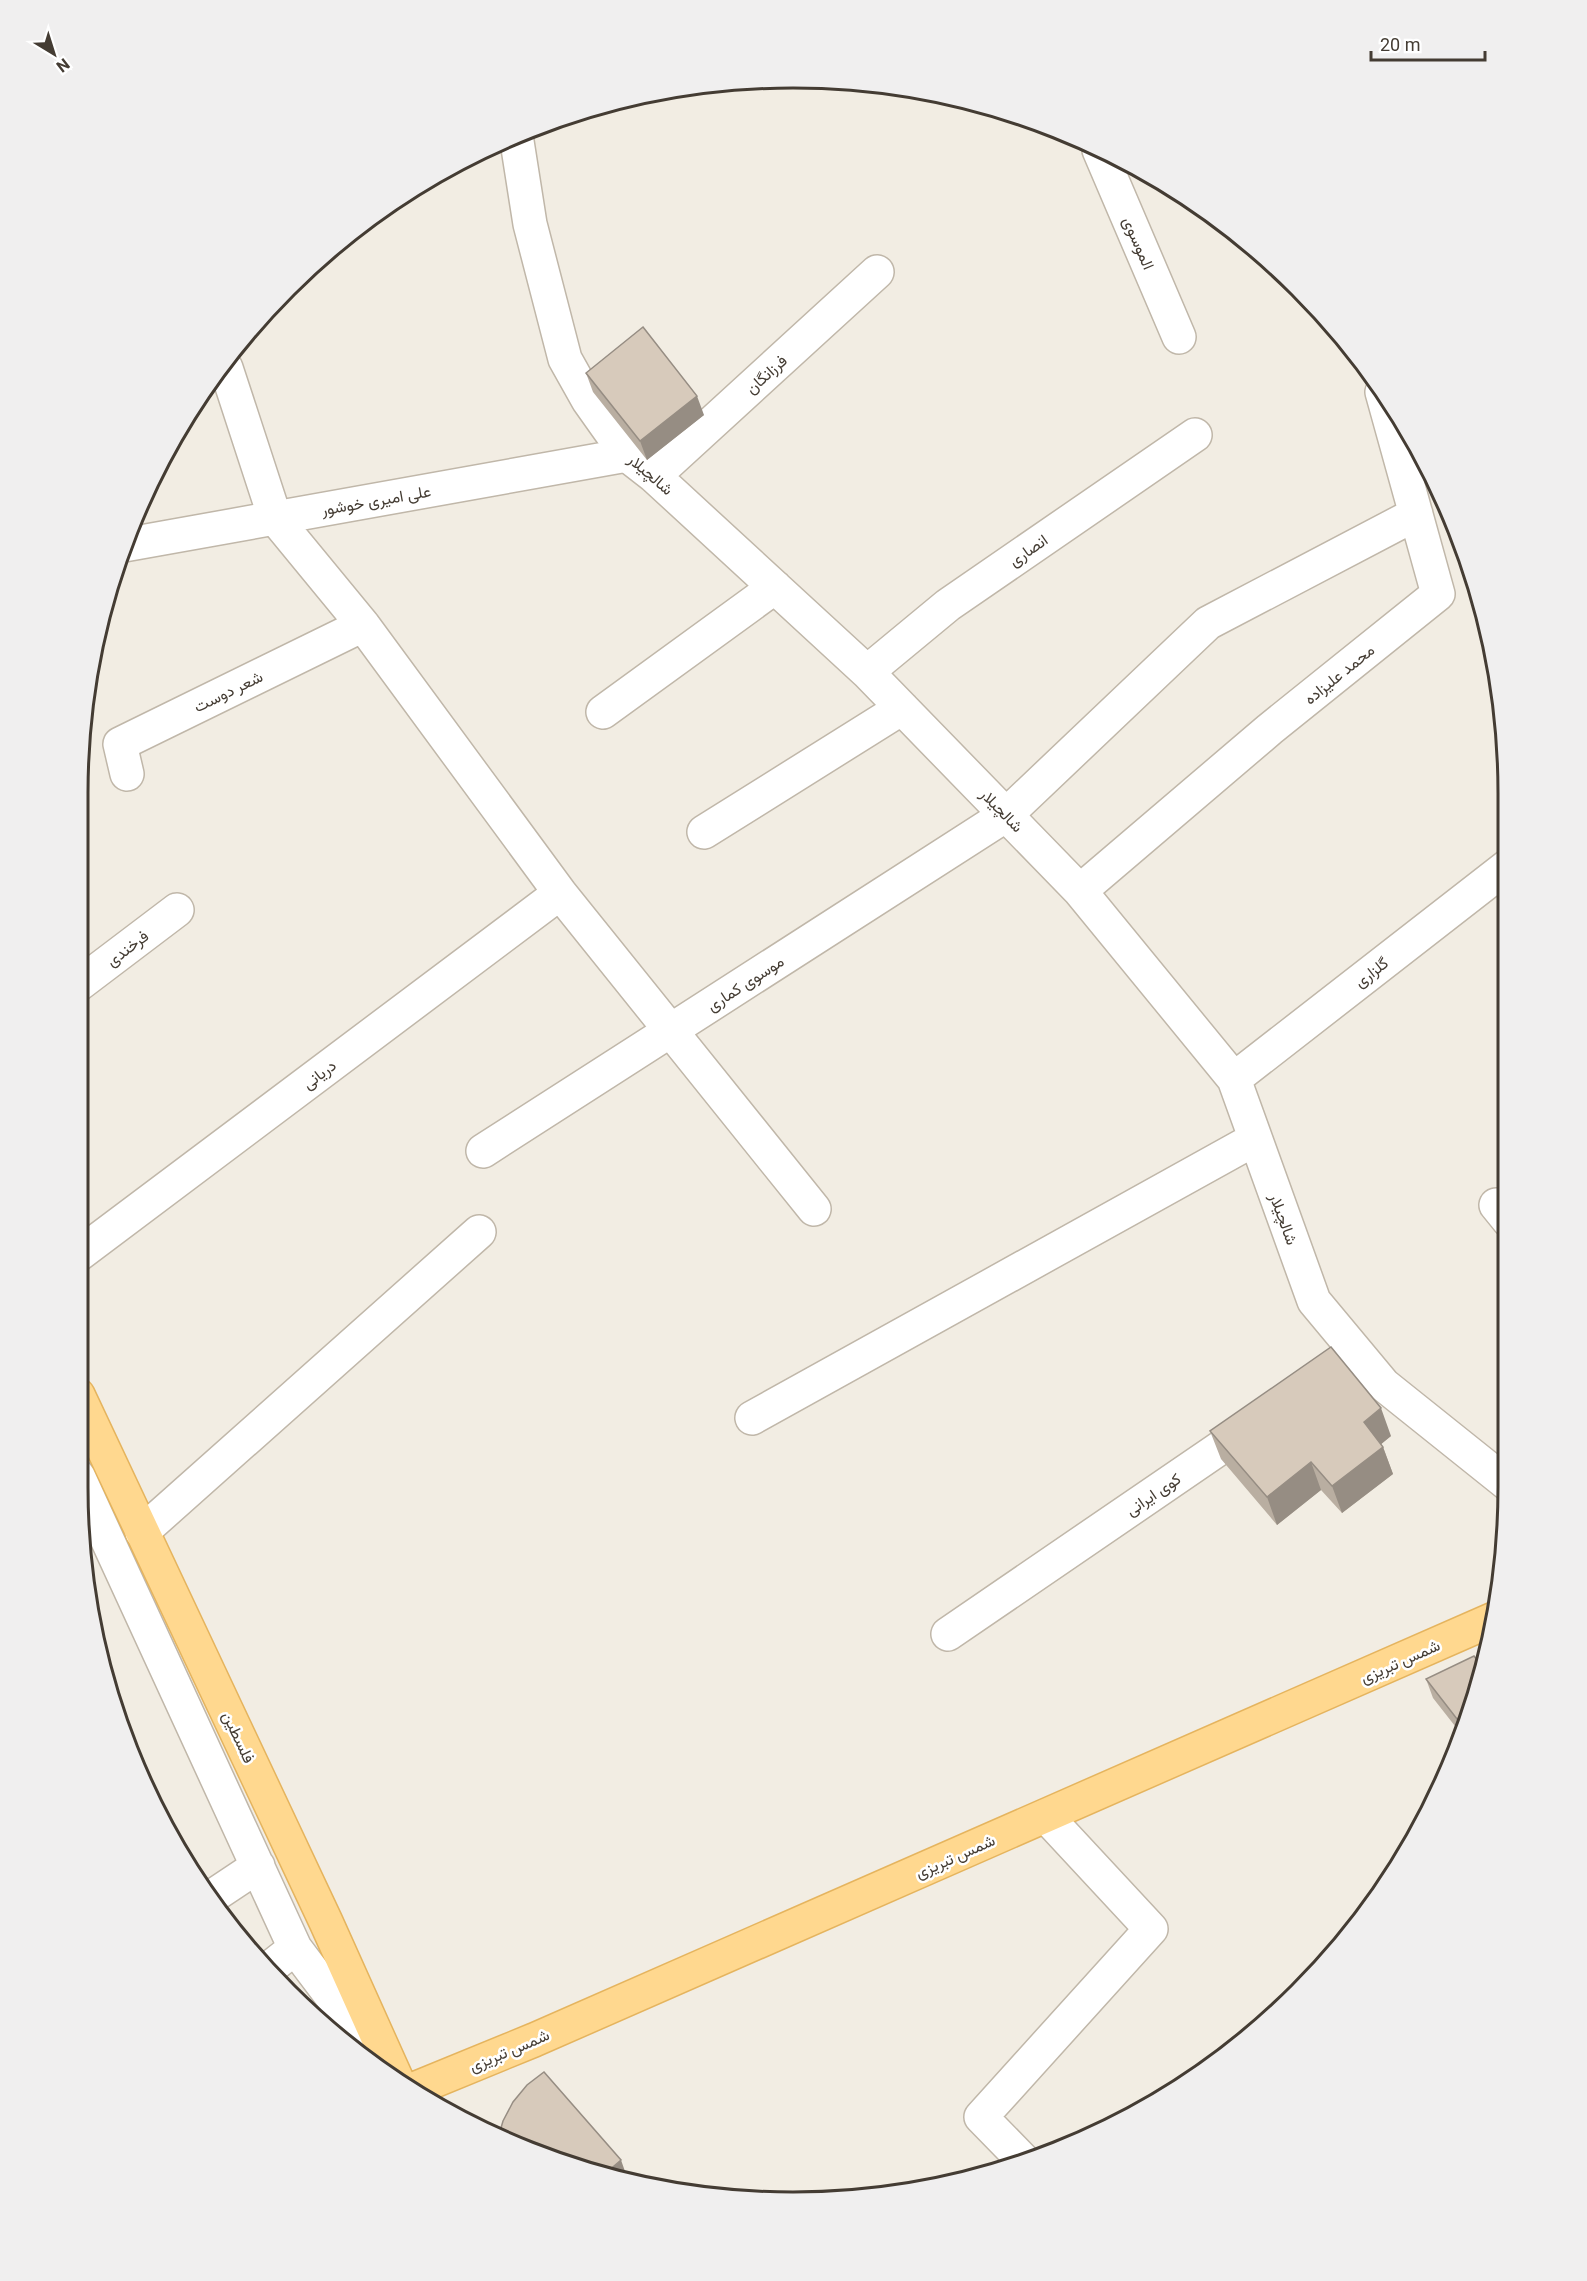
<svg xmlns="http://www.w3.org/2000/svg" width="1587" height="2281" font-family="Roboto,Vazirmatn,sans-serif">
  <style>
    .lines { fill: none; stroke-linecap: round; stroke-linejoin: round }
    .minor-casing { stroke: #c0b7a9; stroke-width: 36 }
    .major-casing { stroke: #e5b45e; stroke-width: 36 }
    .minor { stroke: #fff; stroke-width: 33 }
    .major { stroke: #ffd88f; stroke-width: 33 }
    .wall { fill: #b9aea1 }
    .shaded-wall { fill: #968d83 }
    .building { fill: #d7cabb; stroke: #968d83; stroke-width: 1.5 }
    .labels { text-anchor: middle; stroke-width: 5; stroke-linejoin: round; paint-order: stroke }
    .street-label { font-size: 16px; fill: #443c33; stroke: #fff }
    .rim { fill: none; stroke: #443c33; stroke-width: 3 }
  </style>
  <rect width="100%" height="100%" fill="#f2ede3"/>
  <g class="lines">
    <g class="minor-casing">
      <path id="minor" d="M 516,135 L 530,224 L 565,359 L 588,400 L 627,455 L 654,476 L 867,672 L 1080,891 L 1234,1079 L 1314,1301 L 1384,1385 L 1509,1485
        M 1099,150 L 1179,337
        M 226,368 L 275,518 L 363,625 L 560,893 L 814,1209
        M 654,476 L 877,272
        M 124,545 L 627,455
        M 867,672 L 948,605 L 1195,435
        M 603,712 L 775,587
        M 127,774 L 120,744 L 363,625
        M 704,832 L 902,708
        M 1080,891 L 1270,729 L 1438,594 L 1382,392
        M 78,985 L 177,910
        M 1234,1079 L 1509,865
        M 483,1151 L 1006,815 L 1208,623 L 1416,514
        M 1496,1205 L 1509,1221
        M 78,1255 L 560,893
        M 752,1418 L 1255,1139
        M 78,1476 L 295,1948 L 384,2066
        M 142,1532 L 479,1232
        M 948,1634 L 1255,1424
        M 210,1898 L 258,1866
        M 271,1967 L 295,1948
        M 1022,2159 L 981,2117 L 1151,1929 L 1046,1816"/>
    </g>
    <g class="major-casing">
      <path id="major" d="M 78,1395 L 326,1922 L 397,2080
        M 412,2090 L 534,2040 L 1496,1618"/>
    </g>
    <use href="#minor" class="minor"/>
    <use href="#major" class="major"/>
  </g>
  <path class="wall" d="M 586,373 L 704,415 L 647,460 L 593,392 Z
    M 1210,1431 L 1391,1436 L 1381,1444 L 1383,1447 L 1393,1474 L 1342,1513 L 1321,1490 L 1277,1525 L 1221,1459 Z
    M 1483,1668 L 1462,1735 L 1433,1698 L 1426,1679 Z"/>
  <path class="shaded-wall" d="M 697,396 L 704,415 L 647,460 L 640,441 Z
    M 1381,1408 L 1391,1436 L 1374,1450 L 1364,1422 Z
    M 1383,1447 L 1393,1474 L 1342,1513 L 1332,1486 Z
    M 1311,1462 L 1321,1490 L 1277,1525 L 1267,1497 Z
    M 1470,1709 L 1463,1734 L 1457,1719 Z
    M 621,2160 L 627,2177 L 607,2172 Z"/>
  <path class="building" d="M 643,327 L 697,396 L 640,441 L 586,373 Z
    M 1331,1347 L 1381,1408 L 1364,1422 L 1383,1447 L 1332,1486 L 1311,1462 L 1267,1497 L 1210,1431 Z
    M 1474,1656 L 1483,1668 L 1470,1709 L 1457,1719 L 1426,1679 Z
    M 544,2072 L 621,2160 L 607,2172 L 519,2148 L 498,2138 L 503,2121 L 513,2102 L 527,2085 Z"/>
  <g class="labels">
    <g class="street-label">
      <text transform="translate(1139 243) rotate(67)" y="6">الموسوی</text>
      <text transform="translate(766 374) rotate(-42)" y="6">فرزانگان</text>
      <text transform="translate(651 474) rotate(41)" y="6">شالچیلار</text>
      <text transform="translate(376 500) rotate(-10)" y="6">علی امیری خوشور</text>
      <text transform="translate(1028 550) rotate(-35)" y="6">انصاری</text>
      <text transform="translate(1339 674) rotate(-39)" y="6">محمد علیزاده</text>
      <text transform="translate(228 691) rotate(-26)" y="6">شعر دوست</text>
      <text transform="translate(1002 810) rotate(46)" y="6">شالچیلار</text>
      <text transform="translate(127 948) rotate(-37)" y="6">فرخندی</text>
      <text transform="translate(1371 972) rotate(-38)" y="6">گلزاری</text>
      <text transform="translate(745 983) rotate(-33)" y="6">موسوی کماری</text>
      <text transform="translate(319 1074) rotate(-37)" y="6">دریانی</text>
      <text transform="translate(1284 1219) rotate(70)" y="6">شالچیلار</text>
      <text transform="translate(1153 1494) rotate(-34)" y="6">کوی ایرانی</text>
      <text transform="translate(1400 1661) rotate(-24)" y="6">شمس تبریزی</text>
      <text transform="translate(239 1737) rotate(65)" y="6">فلسطین</text>
      <text transform="translate(955 1856) rotate(-24)" y="6">شمس تبریزی</text>
      <text transform="translate(509 2050) rotate(-23)" y="6">شمس تبریزی</text>
    </g>
  </g>
  <path d="M0 0H1587V2281H0ZM793 88H793A705 705 0 0 1 1498 793V1487A705 705 0 0 1 793 2192H793A705 705 0 0 1 88 1487V793A705 705 0 0 1 793 88Z" fill="#f0efef" fill-rule="evenodd"/>
  <path class="rim" d="M793 88H793A705 705 0 0 1 1498 793V1487A705 705 0 0 1 793 2192H793A705 705 0 0 1 88 1487V793A705 705 0 0 1 793 88Z"/>
  <g transform="translate(54 54) rotate(142)" stroke="#ffffff" stroke-width="4.5" paint-order="stroke">
  <path d="M0-4.5L10 22L0 15L-10 22Z" fill="#443c33"/>
  <text y="-9" font-size="16" font-weight="bold" text-anchor="middle" fill="#443c33">N</text>
  </g>
  <path d="M1371 51v9h114v-9" fill="none" stroke="#443c33" stroke-width="3"/>
  <text x="1380" y="51" font-size="18" fill="#443c33" stroke="#ffffff" stroke-width="4.5" paint-order="stroke">20 m</text>
</svg>
